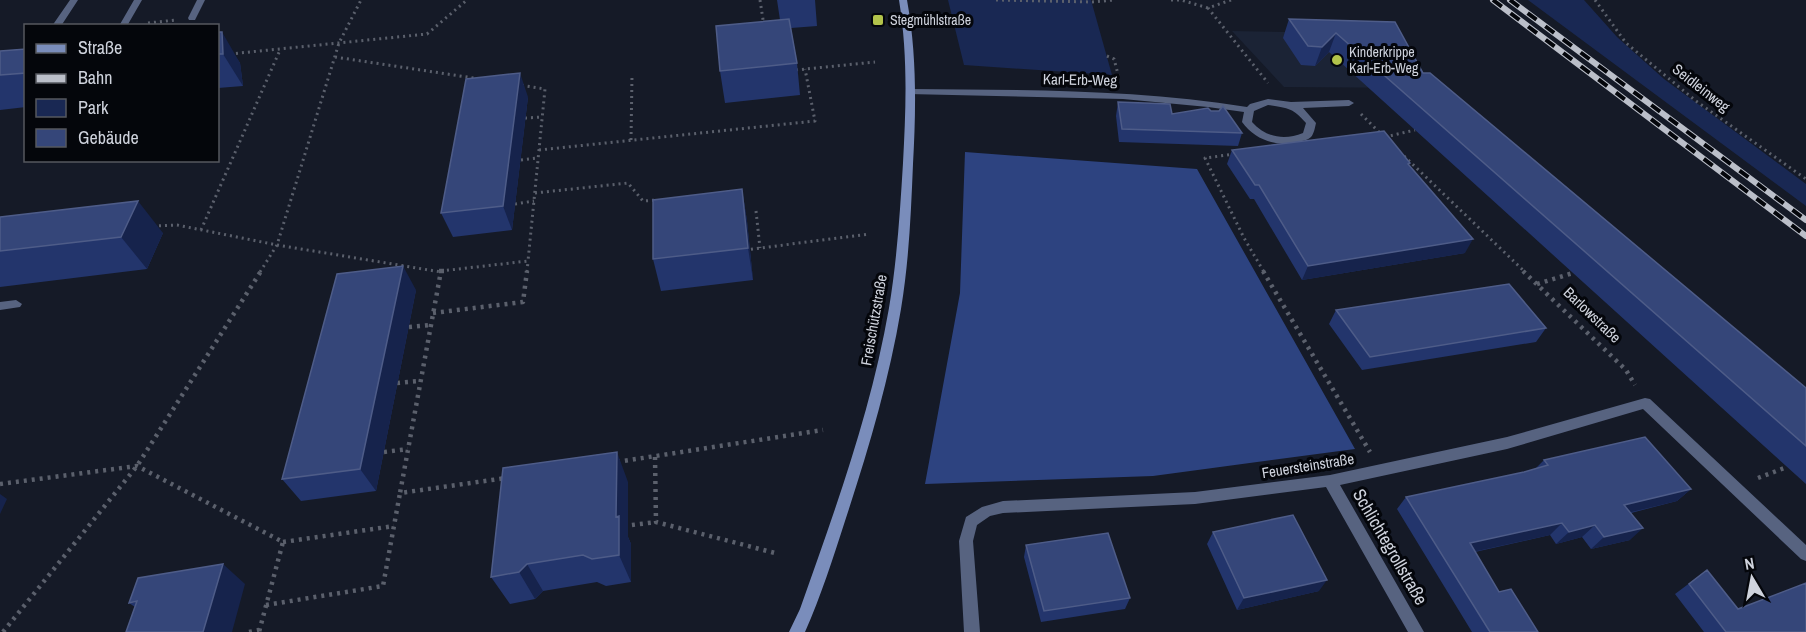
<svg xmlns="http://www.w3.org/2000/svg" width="1806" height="632" font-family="'Archivo Narrow',sans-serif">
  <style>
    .built { fill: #1b2335 }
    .green { fill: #192853 }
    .forest { fill: #2d4380 }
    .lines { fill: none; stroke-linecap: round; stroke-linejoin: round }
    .path-far1 { stroke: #5b606c; stroke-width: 3; stroke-dasharray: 2 4; stroke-linecap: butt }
    .path { stroke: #5b606c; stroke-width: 4.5; stroke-dasharray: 3 5; stroke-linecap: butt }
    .lane { fill: #576380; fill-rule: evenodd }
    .street { fill: #576380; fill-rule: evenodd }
    .secondary { fill: #7a8dbb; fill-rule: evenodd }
    .rail-casing { stroke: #bbbfc9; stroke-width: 6 }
    .rail { stroke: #04060b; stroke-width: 4; stroke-dasharray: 11; stroke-linecap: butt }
    .wall { fill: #23356c }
    .shaded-wall { fill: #16234c }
    .building { fill: #354679; stroke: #4e5c88; stroke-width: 1.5 }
    .poi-dot { fill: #b2c34b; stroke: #04060b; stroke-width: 2 }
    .labels { text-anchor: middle; stroke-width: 6; stroke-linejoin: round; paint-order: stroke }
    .far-poi-label { font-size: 14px; fill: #cfd3dd; stroke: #04060b; text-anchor: start }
    .street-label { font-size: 15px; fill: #cfd3dd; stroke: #04060b }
    .near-street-label { font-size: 18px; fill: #cfd3dd; stroke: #04060b }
  </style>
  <rect width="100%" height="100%" fill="#151a27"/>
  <path class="built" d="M 1232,31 L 1400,34 L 1429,88 L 1284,87 Z"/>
  <path class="green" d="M 948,0 L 1091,0 L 1112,75 L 964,65 Z
    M 1528,0 L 1584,0 L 1617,37 L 1664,79 L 1806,184 L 1806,206 Z"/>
  <path class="forest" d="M 965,152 L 1197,169 L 1355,449 L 1153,476 L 925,484 L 960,293 Z"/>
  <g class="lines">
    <path class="path-far1" d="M 760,0 L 764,26
      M 996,0 L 1092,2 L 1114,0
      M 1171,0 L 1181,0 L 1208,8
      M 1231,0 L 1208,8 L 1268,83
      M 1595,0 L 1626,43 L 1696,101 L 1806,179
      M 148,23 L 176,20
      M 230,54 L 427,34 L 467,0
      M 1107,56 L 1114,59 L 1119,78
      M 335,57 L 480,79
      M 796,70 L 875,62
      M 1361,114 L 1381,134
      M 525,118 L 543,117
      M 1385,137 L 1415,130
      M 631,140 L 632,75
      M 539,150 L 815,121 L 805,69
      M 1235,154 L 1205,158 L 1244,238 L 1264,272
      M 1404,156 L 1525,272
      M 521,160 L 538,158
      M 535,193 L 628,183 L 643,201 L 657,200
      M 515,204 L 534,201
      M 756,211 L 760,248
      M 153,226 L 177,225 L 277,245 L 441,272
      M 201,230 L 280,50
      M 745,250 L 869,234
      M 441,271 L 528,261 L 545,89 L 520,85
      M 260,272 L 277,245 L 339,43 L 361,0
      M 527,272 L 528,261"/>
    <path class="path" d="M 439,271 L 441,271 L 400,493 L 506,478
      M 441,271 L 444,271
      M 1263,271 L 1370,452
      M 1523,271 L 1626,370 L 1635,385
      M 1537,284 L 1573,273
      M 433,313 L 523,302 L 527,271
      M 409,327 L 431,325
      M 397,383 L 420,381
      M 384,452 L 408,449
      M 655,457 L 656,522 L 775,553
      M 617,462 L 823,430
      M 1758,478 L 1787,467
      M 0,484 L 137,466 L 283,542 L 259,632
      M 624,526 L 656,522
      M 283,542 L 394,526
      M 266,605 L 383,586 L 400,493
      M 3,632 L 137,466 L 261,271
      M 249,632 L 259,630"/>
    <path class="lane" d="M 70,0 L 78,0 L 61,26 L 52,26 Z
      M 134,0 L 142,0 L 127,26 L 119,26 Z
      M 197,0 L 205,0 L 195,20 L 189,20 L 188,18 Z
      M 16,300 L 22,304 L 20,307 L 0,310 L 0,302 Z"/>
    <path class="street" d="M 911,89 C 1023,90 1135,89 1247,107 L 1250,104 L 1268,99 L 1291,102 L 1349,100 L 1354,103 L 1349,106 L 1303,108 L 1316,123 C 1315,127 1314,134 1311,137 C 1308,140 1302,141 1298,142 C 1276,147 1255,140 1242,122 L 1244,112 L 1208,107 L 1123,99 L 908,94 L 906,92 ZM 1268,105 C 1288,108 1293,108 1306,123 L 1303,133 C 1284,141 1265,137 1252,122 L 1254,111 Z
      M 1645,398 L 1650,399 L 1806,545 L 1806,561 L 1801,559 L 1643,409 L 1507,449 L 1340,485 L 1424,632 L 1408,632 L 1326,487 L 1195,504 L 1003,513 L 990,516 L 977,525 L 973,541 L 980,632 L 964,632 L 959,541 L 966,517 L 982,507 L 1003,501 L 1195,492 L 1330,475 L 1507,437 Z"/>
    <path class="secondary" d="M 899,0 L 907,0 C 917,55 916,109 913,164 C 911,212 909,261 901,309 C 889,381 868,451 845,521 C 833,558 821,596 805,632 L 789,632 L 800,609 C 835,510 871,412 889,308 C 897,260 900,212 903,163 C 906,108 908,55 899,0 Z"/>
    <g class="rail-casing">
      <path id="rail" d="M 1493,0 L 1806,236
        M 1510,0 L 1806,220"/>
    </g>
    <use href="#rail" class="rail"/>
  </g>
  <path class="wall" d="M 777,0 L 815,0 L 817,26 L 791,28 L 797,63 L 800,95 L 725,103 L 720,71 L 780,20 Z
    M 1289,19 L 1395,22 L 1423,73 L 1806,388 L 1806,484 L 1329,52 L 1315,66 L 1301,65 L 1283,38 Z
    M 218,32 L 240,63 L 243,86 L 218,88 Z
    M 26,49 L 26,107 L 0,110 L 0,51 Z
    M 528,97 L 512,230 L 453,237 L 441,213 Z
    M 1118,102 L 1172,114 L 1211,111 L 1242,133 L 1238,146 L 1119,142 L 1116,116 Z
    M 1232,150 L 1410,163 L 1409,165 L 1465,253 L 1302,280 L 1254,199 L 1250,199 L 1227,164 Z
    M 742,189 L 747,221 L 753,280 L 661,291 L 653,259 Z
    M 0,217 L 163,233 L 147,269 L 0,287 Z
    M 416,290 L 376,491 L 301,501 L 282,479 Z
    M 1336,310 L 1546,328 L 1536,342 L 1362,370 L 1329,324 Z
    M 1544,460 L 1691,489 L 1677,501 L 1631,513 L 1630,540 L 1591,549 L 1582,537 L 1556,544 L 1550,535 L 1475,552 L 1499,592 L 1538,632 L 1472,632 L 1397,509 L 1406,497 L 1524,472 L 1535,469 Z
    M 628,482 L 628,537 L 631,544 L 631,582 L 606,586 L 597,582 L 543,591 L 535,599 L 510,604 L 491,577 Z
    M 1213,532 L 1319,591 L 1237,610 L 1207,544 Z
    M 1026,545 L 1130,598 L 1125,609 L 1041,622 L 1024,557 Z
    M 1707,570 L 1738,609 L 1806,632 L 1704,632 L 1675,594 Z
    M 245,584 L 135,607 L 129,603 Z"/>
  <path class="shaded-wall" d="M 222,32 L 240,63 L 243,86 L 223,54 Z
    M 1336,33 L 1329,52 L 1315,66 L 1322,47 Z
    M 520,73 L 528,97 L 512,230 L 503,206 Z
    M 742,189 L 747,221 L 753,280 L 748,248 Z
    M 138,201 L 163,233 L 147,269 L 121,237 Z
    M 1473,239 L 1465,253 L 1302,280 L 1308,266 Z
    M 403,266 L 416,290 L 376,491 L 360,469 Z
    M 617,452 L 628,482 L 628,537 L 631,544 L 631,582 L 619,555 L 616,517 Z
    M 1691,489 L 1677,501 L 1611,517 L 1624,505 Z
    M 0,494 L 7,499 L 0,514 Z
    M 1562,523 L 1550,535 L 1459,555 L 1470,543 Z
    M 1595,525 L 1582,537 L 1556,544 L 1569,532 Z
    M 1643,528 L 1630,540 L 1591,549 L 1604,537 Z
    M 223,564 L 245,584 L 232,632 L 203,632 Z
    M 527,564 L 543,591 L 535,599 L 519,572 Z
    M 1327,580 L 1319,591 L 1237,610 L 1244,598 Z"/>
  <path class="building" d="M 789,19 L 797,63 L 720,71 L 716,26 Z
    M 1289,19 L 1395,22 L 1423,73 L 1430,73 L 1806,388 L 1806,446 L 1336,33 L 1322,47 L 1308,46 Z
    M 218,32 L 222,32 L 223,54 L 218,54 Z
    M 26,49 L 26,73 L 0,75 L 0,51 Z
    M 520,73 L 503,206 L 441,213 L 466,79 Z
    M 1118,102 L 1170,104 L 1172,114 L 1208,108 L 1211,111 L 1219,111 L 1223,106 L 1242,133 L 1122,129 Z
    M 1384,131 L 1410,163 L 1408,164 L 1473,239 L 1308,266 L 1259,185 L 1255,185 L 1232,150 Z
    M 742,189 L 748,248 L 653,259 L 653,200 Z
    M 138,201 L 121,237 L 0,251 L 0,217 Z
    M 403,266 L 360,469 L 282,479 L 337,274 Z
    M 1509,284 L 1546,328 L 1370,357 L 1336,310 Z
    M 1645,437 L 1691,489 L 1624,505 L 1643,528 L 1604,537 L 1595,525 L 1569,532 L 1562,523 L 1470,543 L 1499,592 L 1511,589 L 1538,632 L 1490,632 L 1406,497 L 1524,472 L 1548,465 L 1544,460 Z
    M 617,452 L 616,517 L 619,516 L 619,555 L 592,559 L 583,555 L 527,564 L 519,572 L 491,577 L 503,468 Z
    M 1293,515 L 1327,580 L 1244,598 L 1213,532 Z
    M 1108,533 L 1130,598 L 1044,611 L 1026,545 Z
    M 223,564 L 203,632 L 126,632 L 137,601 L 129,603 L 138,578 Z
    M 1707,570 L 1738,609 L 1806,583 L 1806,632 L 1726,632 L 1689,584 Z"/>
  <g class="poi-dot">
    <rect x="872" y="14" width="12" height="12" rx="3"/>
    <circle cx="1337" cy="60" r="6"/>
  </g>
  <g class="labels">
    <g class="far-poi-label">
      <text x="890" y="25">Stegmühlstraße</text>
      <text x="1349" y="57">Kinderkrippe<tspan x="1349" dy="16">Karl-Erb-Weg</tspan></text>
    </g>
    <g class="street-label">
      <text transform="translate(1080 80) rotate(1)" y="5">Karl-Erb-Weg</text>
      <text transform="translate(1701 88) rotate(38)" y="5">Seidleinweg</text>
      <text transform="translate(1592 315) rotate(44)" y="5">Barlowstraße</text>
      <text transform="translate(874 320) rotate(-80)" y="5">Freischützstraße</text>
      <text transform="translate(1308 466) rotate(-9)" y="5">Feuersteinstraße</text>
    </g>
    <g class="near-street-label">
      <text transform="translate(1390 547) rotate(60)" y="6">Schlichtegrollstraße</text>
    </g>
  </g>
  <rect x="24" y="24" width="195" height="138" fill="#04060b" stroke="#55585f" stroke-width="1.5"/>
  <rect x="36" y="44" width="30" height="9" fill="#7a8dbb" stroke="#55585f" stroke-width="1.5"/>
  <text x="78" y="54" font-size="18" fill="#cfd3dd">Straße</text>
  <rect x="36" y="74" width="30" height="9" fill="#bbbfc9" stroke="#55585f" stroke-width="1.5"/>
  <text x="78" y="84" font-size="18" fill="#cfd3dd">Bahn</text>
  <rect x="36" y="99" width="30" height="18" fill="#192853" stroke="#55585f" stroke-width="1.5"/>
  <text x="78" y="114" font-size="18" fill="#cfd3dd">Park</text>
  <rect x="36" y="129" width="30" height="18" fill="#354679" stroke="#55585f" stroke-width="1.5"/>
  <text x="78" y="144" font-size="18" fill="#cfd3dd">Gebäude</text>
  <g transform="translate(1752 578) rotate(350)" stroke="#04060b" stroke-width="4.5" paint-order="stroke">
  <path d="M0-4.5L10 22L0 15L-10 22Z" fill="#cfd3dd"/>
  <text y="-9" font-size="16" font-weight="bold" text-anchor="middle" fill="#cfd3dd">N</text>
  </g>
</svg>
